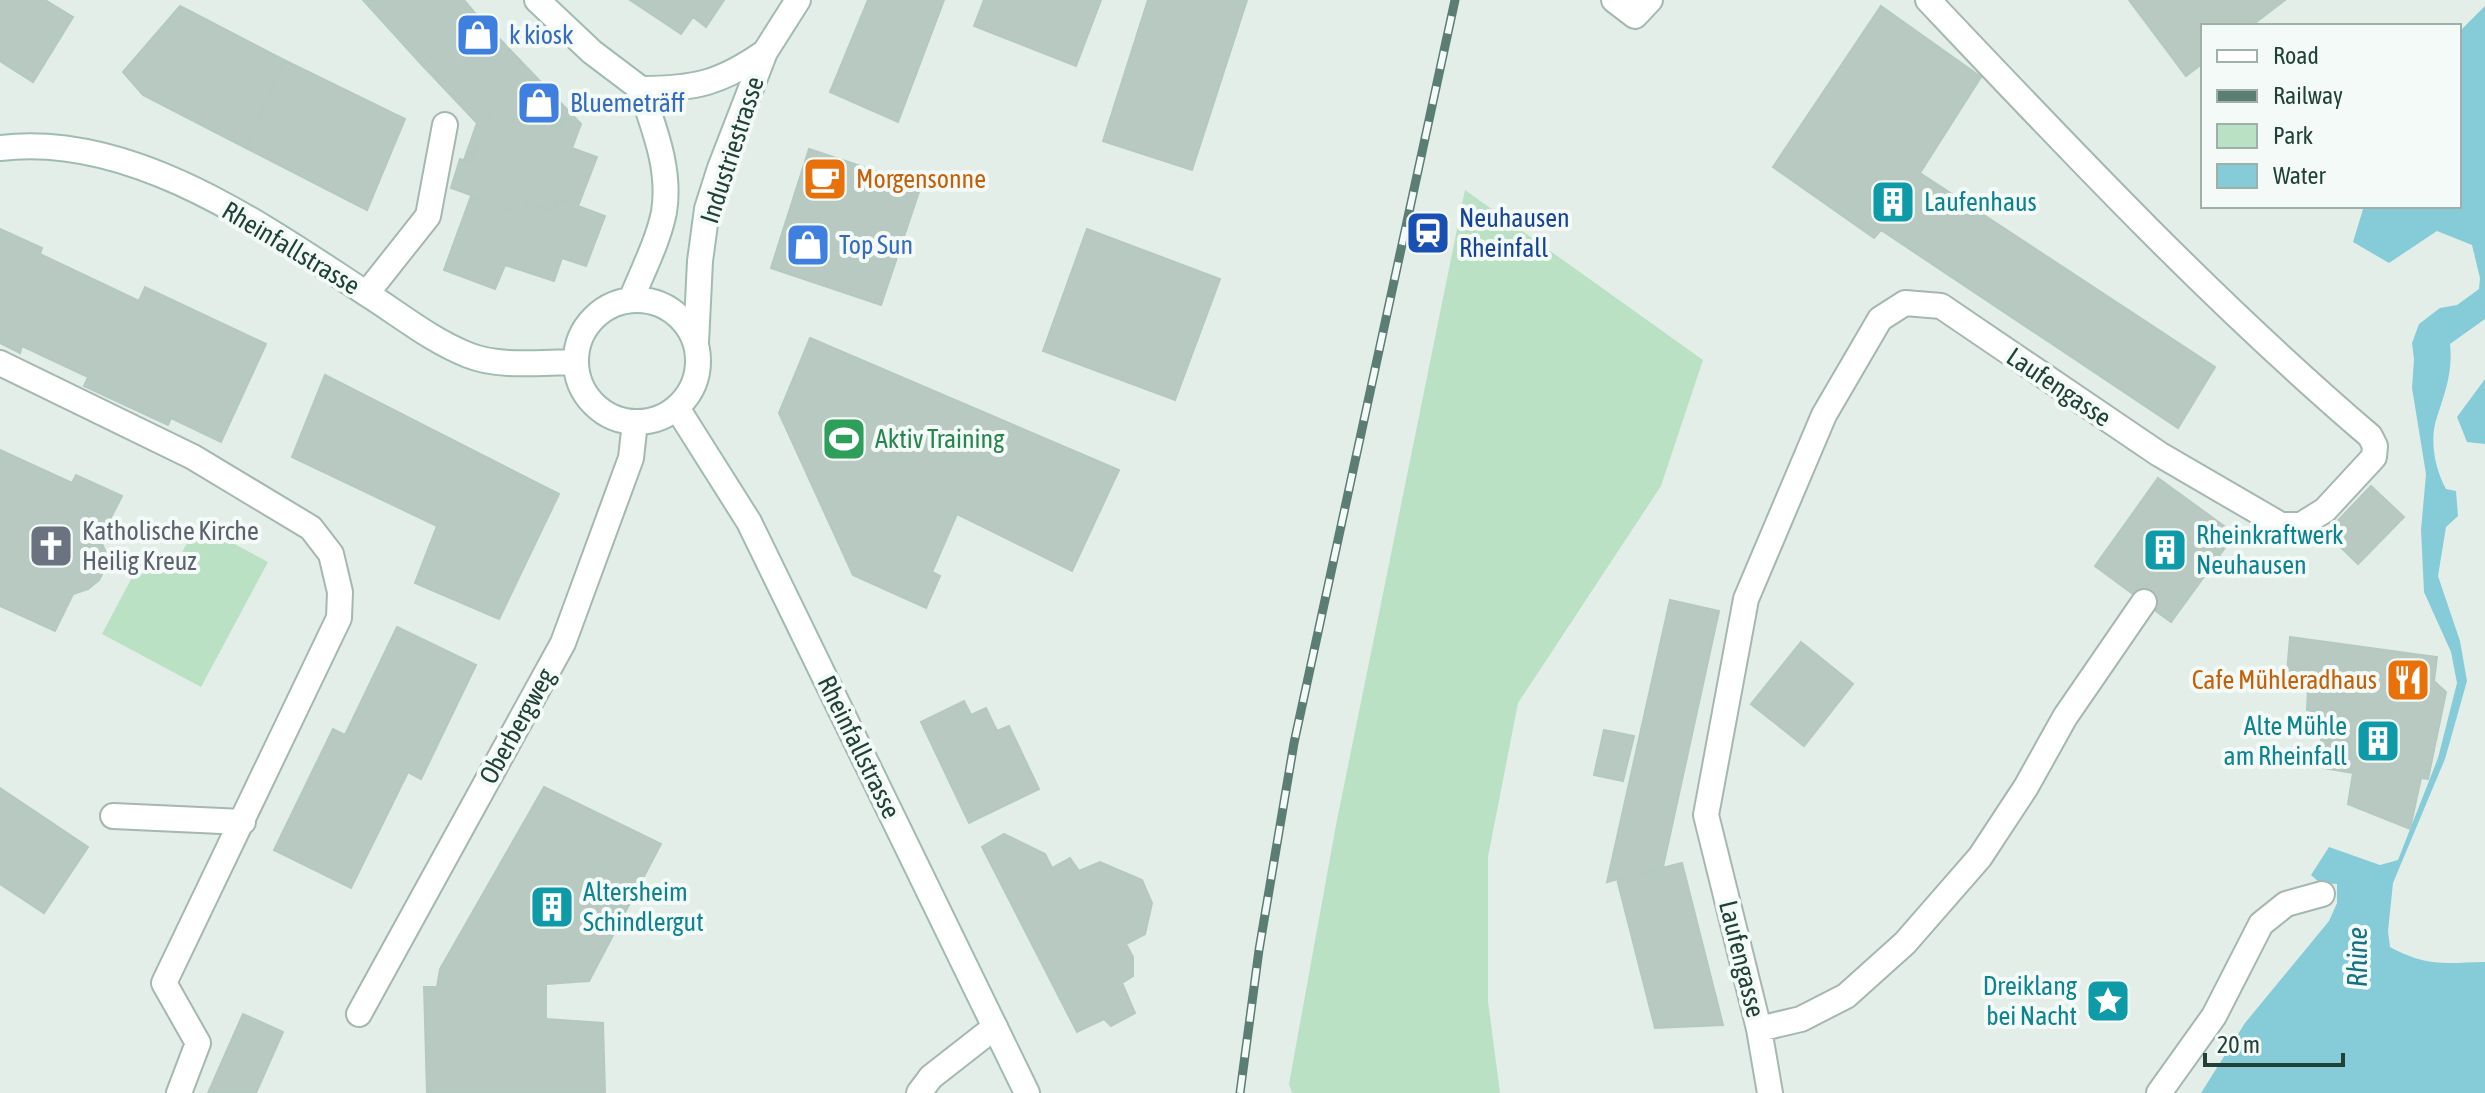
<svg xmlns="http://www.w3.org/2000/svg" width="2485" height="1093" font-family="'Asap Condensed',sans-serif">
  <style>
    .green { fill: #bae1c4 }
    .water { fill: #86ccd8 }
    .building { fill: #b8c9c2; stroke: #b4c9c0; stroke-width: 2 }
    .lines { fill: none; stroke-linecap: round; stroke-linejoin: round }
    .lane-casing { stroke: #a5b7b0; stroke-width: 28 }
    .street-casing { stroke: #a5b7b0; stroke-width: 28 }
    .secondary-casing { stroke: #a0bbb1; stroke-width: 28 }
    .lane { stroke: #fff; stroke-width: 24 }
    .street { stroke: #fff; stroke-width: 24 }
    .secondary { stroke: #fff; stroke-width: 24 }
    .rail-casing { stroke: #5b7d73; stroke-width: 9 }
    .rail { stroke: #f4faf7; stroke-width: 6; stroke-dasharray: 18; stroke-linecap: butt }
    .labels { text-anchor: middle; stroke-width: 8; stroke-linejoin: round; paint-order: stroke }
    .shop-label { font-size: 26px; fill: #366cbe; stroke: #f4faf7; text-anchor: start }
    .street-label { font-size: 26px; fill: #204138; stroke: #f4faf7 }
    .food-label { font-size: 26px; fill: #c56008; stroke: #f4faf7; text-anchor: start }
    .culture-label { font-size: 26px; fill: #0d838f; stroke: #f4faf7; text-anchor: start }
    .transit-label { font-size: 26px; fill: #164399; stroke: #f4faf7; text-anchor: start }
    .leisure-label { font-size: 26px; fill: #27864d; stroke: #f4faf7; text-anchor: start }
    .worship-label { font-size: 26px; fill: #5b616d; stroke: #f4faf7; text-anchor: start }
    .water-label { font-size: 28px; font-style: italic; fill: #147284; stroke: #f4faf7 }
  </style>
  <rect width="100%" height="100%" fill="#e3eee9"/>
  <path class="green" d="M 1465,190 L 1703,360 L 1661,486 L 1518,703 L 1488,857 L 1488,1001 L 1500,1093 L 1292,1093 L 1289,1084 L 1336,825 Z
    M 197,524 L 268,562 L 201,687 L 102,634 L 148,547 L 177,562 Z"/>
  <path class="water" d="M 2485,6 L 2485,319 L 2450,344 C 2453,372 2445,392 2437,417 C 2429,440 2435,469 2446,489 L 2456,491 L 2458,516 L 2446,527 L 2438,576 L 2460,641 L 2467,681 L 2445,759 L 2393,883 L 2388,931 L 2390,947 C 2427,967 2444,963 2485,962 L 2485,1093 L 2201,1093 L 2245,1023 L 2329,921 L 2337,903 L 2337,884 L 2320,883 L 2311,875 L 2329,847 L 2380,865 L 2398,860 L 2438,758 L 2457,683 L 2451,652 L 2424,592 L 2421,530 L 2426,474 L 2412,388 L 2414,359 L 2412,343 L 2419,324 L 2440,308 L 2457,305 L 2479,289 L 2480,278 L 2472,245 L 2437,231 L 2389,263 L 2353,242 L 2364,206 L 2459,206 L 2459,32 Z
    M 2485,379 L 2485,444 L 2467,442 L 2457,417 Z"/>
  <path class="building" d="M 0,0 L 45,0 L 73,17 L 33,82 L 0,61 Z
    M 363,0 L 464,0 L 474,12 L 422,65 Z
    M 630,0 L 724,0 L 706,27 L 693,17 L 681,34 Z
    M 868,0 L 944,0 L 898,122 L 830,92 Z
    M 984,0 L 1101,0 L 1076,66 L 974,26 Z
    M 1148,0 L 1247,0 L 1192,170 L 1103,141 Z
    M 2129,0 L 2285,0 L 2251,26 L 2203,26 L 2203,63 L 2186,76 Z
    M 180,6 L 284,60 L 246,148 L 143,95 L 123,72 Z
    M 1881,6 L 1981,77 L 1920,173 L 2215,367 L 2178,428 L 1881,230 L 1874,238 L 1773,167 Z
    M 474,12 L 581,124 L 564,117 L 559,128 L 493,104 L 471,163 L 464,160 L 477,123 L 422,65 Z
    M 284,60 L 405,119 L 367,210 L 246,148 Z
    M 493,104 L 559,128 L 564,117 L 581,124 L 572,148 L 597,157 L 578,206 L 557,198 L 553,211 L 528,202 L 523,214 L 451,188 L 460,159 L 471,163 Z
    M 809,149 L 921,186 L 881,305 L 771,268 Z
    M 471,196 L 523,214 L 528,202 L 553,211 L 557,198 L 605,216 L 586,266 L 562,258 L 554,281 L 505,265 L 495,289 L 444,270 Z
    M 0,229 L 42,248 L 40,254 L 139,301 L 145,287 L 266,344 L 221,442 L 171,418 L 168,425 L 84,386 L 88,377 L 22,346 L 20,353 L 0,343 Z
    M 1087,229 L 1220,279 L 1175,400 L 1043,351 Z
    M 810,338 L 1119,470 L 1072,571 L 957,514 L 932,572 L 940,576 L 926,608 L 853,575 L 779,413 Z
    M 325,375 L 559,494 L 499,619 L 415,583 L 437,526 L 292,457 Z
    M 0,450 L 72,483 L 76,475 L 122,496 L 100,539 L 106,553 L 105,568 L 99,580 L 88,589 L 73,594 L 55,631 L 0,606 Z
    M 2158,478 L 2235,534 L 2171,622 L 2095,566 Z
    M 2371,486 L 2404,517 L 2358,564 L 2326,533 Z
    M 1670,600 L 1719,611 L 1663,867 L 1607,882 Z
    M 397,627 L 476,665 L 421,779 L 408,772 L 351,888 L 274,850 L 333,729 L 345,735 Z
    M 2290,637 L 2437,657 L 2434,681 L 2446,692 L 2428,779 L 2421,778 L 2410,829 L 2348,804 L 2353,773 L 2323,768 L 2319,713 L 2307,710 L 2308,689 L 2286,685 Z
    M 1801,642 L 1853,684 L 1804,746 L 1751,704 Z
    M 964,701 L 971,715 L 986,708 L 997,731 L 1009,726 L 1039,789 L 969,823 L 921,722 Z
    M 1604,730 L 1634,736 L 1623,781 L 1594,775 Z
    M 544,787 L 661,844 L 589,981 L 546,984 L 546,1019 L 603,1023 L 605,1093 L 427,1093 L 424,987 L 437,987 L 440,969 Z
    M 0,788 L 88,847 L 44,913 L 0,884 Z
    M 1004,834 L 1045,854 L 1052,868 L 1070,858 L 1079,871 L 1100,862 L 1142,880 L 1152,903 L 1145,934 L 1126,944 L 1133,957 L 1133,976 L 1122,983 L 1135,1013 L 1111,1026 L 1104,1019 L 1077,1032 L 982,847 Z
    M 1682,863 L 1723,1025 L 1655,1028 L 1617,879 Z
    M 243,1014 L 283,1032 L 256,1093 L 208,1093 Z"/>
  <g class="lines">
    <g class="lane-casing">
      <path id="lane" d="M 1614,0 L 1635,16 L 1650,0
        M 367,293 L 428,216 L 445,125
        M 0,363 L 193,457 L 311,528 L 331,554 L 340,592 L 339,618 L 164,983 L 198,1043 L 179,1093
        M 113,816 L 243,822
        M 1759,1029 L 1801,1019 L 1846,996 L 1905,943 L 1980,857 L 2026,787 L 2065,717 L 2144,602
        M 919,1093 L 931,1077 L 995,1027
        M 1770,1093 L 1759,1029 L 1706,815 L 1746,599 L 1824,415 L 1880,319 L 1905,303 L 1941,306 L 2159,454 L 2281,525 L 2301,525 L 2325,510 L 2374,457 L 2375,446 L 2370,436 C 2212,301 2070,150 1928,0"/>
    </g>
    <g class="street-casing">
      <path id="street" d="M 359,1014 L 563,643 L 631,458 L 635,422
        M 2159,1093 L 2214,1016 L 2261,924 L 2286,904 L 2322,894"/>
    </g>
    <g class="secondary-casing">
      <path id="secondary" d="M 537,0 L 592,52 L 641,89
        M 641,89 C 695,89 721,83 765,52
        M 0,148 C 131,132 260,224 364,292 C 398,313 430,340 468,355 C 500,368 542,362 576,362
        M 631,300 C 642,272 658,242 664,212 C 671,169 654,129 641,89
        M576 361a61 61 0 1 1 122 0a61 61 0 1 1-122 0Z
        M 696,343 L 700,261 L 707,209 L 720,168 L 765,52 L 798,0
        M 677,408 L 749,522 L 1027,1093"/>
    </g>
    <use href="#lane" class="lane"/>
    <use href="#street" class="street"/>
    <use href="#secondary" class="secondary"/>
    <g class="rail-casing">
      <path id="rail" d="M 1240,1093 L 1259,950 L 1294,743 L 1455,0"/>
    </g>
    <use href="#rail" class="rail"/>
  </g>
  <defs>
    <g id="shop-square" transform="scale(2.3)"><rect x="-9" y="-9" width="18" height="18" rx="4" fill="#3f7fe0" stroke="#f4faf7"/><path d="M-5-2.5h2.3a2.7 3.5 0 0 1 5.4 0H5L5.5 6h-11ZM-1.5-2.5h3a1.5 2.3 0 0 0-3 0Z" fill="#fff"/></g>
    <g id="cafe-square" transform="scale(2.3)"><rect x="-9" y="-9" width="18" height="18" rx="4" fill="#e8710a" stroke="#f4faf7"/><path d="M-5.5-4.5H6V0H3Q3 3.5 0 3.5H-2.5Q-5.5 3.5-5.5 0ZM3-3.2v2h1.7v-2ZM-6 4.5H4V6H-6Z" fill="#fff"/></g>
    <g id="building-square" transform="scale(2.3)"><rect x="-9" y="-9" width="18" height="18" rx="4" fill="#0f9aa8" stroke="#f4faf7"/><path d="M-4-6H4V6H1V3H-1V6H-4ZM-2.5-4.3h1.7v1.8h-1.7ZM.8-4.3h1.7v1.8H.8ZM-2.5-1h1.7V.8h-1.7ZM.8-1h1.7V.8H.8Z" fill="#fff"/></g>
    <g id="station-square" transform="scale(2.3)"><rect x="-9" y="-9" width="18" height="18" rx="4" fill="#1a4fb4" stroke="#f4faf7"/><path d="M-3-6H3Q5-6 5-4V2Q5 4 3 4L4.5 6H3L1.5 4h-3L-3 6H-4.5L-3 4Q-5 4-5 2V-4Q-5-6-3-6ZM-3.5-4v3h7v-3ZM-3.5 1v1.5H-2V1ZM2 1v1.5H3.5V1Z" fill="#fff"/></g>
    <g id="stadium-square" transform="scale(2.3)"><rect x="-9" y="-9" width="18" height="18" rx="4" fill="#2e9e5b" stroke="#f4faf7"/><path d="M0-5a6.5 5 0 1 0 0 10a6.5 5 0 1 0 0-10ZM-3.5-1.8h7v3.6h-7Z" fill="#fff"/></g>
    <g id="church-square" transform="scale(2.3)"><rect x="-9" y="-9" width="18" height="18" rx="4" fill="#6b7280" stroke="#f4faf7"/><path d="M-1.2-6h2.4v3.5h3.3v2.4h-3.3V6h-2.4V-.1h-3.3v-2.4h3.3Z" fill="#fff"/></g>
    <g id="restaurant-square" transform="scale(2.3)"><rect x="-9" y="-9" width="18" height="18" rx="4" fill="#e8710a" stroke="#f4faf7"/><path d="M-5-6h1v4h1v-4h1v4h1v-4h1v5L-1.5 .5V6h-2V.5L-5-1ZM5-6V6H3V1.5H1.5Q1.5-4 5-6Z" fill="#fff"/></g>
    <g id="sight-square" transform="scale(2.3)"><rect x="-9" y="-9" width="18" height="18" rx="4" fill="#0f9aa8" stroke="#f4faf7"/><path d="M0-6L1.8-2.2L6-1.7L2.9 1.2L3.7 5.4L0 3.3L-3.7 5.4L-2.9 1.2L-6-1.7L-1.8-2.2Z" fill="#fff"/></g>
  </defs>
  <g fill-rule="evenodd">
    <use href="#shop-square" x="478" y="35"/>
    <use href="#shop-square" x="539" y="103"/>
    <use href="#cafe-square" x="825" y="179"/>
    <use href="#building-square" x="1893" y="202"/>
    <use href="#station-square" x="1428" y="233"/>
    <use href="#shop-square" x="808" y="245"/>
    <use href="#stadium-square" x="844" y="439"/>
    <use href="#church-square" x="51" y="546"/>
    <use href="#building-square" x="2165" y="550"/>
    <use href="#restaurant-square" x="2408" y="680"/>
    <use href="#building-square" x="2378" y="741"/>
    <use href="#building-square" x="552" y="907"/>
    <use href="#sight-square" x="2108" y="1001"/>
  </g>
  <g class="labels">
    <g class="shop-label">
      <text x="509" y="44">k kiosk</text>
      <text x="570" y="112">Bluemeträff</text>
      <text x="839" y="254">Top Sun</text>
    </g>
    <g class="street-label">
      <text transform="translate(732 150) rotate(-72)" y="9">Industriestrasse</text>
      <text transform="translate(291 248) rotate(31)" y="9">Rheinfallstrasse</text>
      <text transform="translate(2059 387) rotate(34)" y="9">Laufengasse</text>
      <text transform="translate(517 726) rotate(-61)" y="9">Oberbergweg</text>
      <text transform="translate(859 747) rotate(64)" y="9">Rheinfallstrasse</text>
      <text transform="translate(1742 959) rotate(76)" y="9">Laufengasse</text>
    </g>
    <g class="food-label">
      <text x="856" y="188">Morgensonne</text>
      <text x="2377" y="689" text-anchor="end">Cafe Mühleradhaus</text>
    </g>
    <g class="culture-label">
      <text x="1924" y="211">Laufenhaus</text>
      <text x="2196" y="544">Rheinkraftwerk<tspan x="2196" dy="30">Neuhausen</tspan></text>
      <text x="2347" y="735" text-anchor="end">Alte Mühle<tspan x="2347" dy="30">am Rheinfall</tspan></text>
      <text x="583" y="901">Altersheim<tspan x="583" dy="30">Schindlergut</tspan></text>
      <text x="2077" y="995" text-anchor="end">Dreiklang<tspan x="2077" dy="30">bei Nacht</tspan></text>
    </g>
    <g class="transit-label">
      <text x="1459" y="227">Neuhausen<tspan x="1459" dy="30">Rheinfall</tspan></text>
    </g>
    <g class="leisure-label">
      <text x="875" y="448">Aktiv Training</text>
    </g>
    <g class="worship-label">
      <text x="82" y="540">Katholische Kirche<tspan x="82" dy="30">Heilig Kreuz</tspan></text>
    </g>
    <g class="water-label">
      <text transform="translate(2357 957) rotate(-90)" y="10">Rhine</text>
    </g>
  </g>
  <rect x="2201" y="24" width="260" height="184" fill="#f4faf7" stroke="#9fb0ab" stroke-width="2"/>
  <rect x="2217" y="50" width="40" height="12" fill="#ffffff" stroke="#9fb0ab" stroke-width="2"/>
  <text x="2273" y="64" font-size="24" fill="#204138">Road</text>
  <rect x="2217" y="90" width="40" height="12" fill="#5b7d73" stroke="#9fb0ab" stroke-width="2"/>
  <text x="2273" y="104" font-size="24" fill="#204138">Railway</text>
  <rect x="2217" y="124" width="40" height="24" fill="#bae1c4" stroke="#9fb0ab" stroke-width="2"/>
  <text x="2273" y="144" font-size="24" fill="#204138">Park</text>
  <rect x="2217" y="164" width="40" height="24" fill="#86ccd8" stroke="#9fb0ab" stroke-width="2"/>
  <text x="2273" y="184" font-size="24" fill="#204138">Water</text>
  <path d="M2205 1053v12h138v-12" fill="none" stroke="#204138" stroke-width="4"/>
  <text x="2217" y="1053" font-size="24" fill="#204138" stroke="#f4faf7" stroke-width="6" paint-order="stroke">20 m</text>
</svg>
